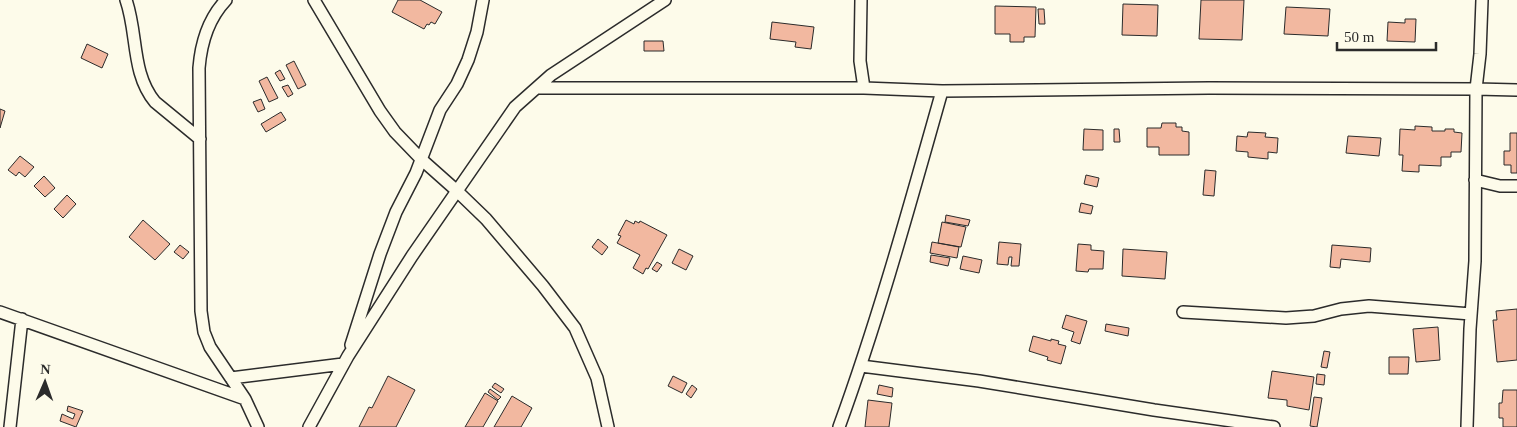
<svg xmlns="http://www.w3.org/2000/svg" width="1517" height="427" font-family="'Times New Roman',serif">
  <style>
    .building { fill: #f2b8a0; stroke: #2b2b2b }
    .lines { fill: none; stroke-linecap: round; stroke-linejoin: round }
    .street-casing { stroke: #2b2b2b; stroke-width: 14 }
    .street { stroke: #fdfbea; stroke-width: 11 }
  </style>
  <rect width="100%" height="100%" fill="#fdfbea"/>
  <path class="building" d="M 398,0 L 420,0 L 442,12 L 435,24 L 431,22 L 429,25 L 427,24 L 424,29 L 392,12 Z
    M 1201,0 L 1244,0 L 1242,40 L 1199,39 Z
    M 1123,4 L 1158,5 L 1157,36 L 1122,35 Z
    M 995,6 L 1036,7 L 1035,37 L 1024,37 L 1024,42 L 1010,42 L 1010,34 L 995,34 Z
    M 1286,7 L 1330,9 L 1328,36 L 1284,34 Z
    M 1038,9 L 1044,9 L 1045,24 L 1039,24 Z
    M 1405,19 L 1416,19 L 1415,42 L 1387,41 L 1388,22 L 1405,23 Z
    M 772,22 L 814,27 L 811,49 L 795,47 L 796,42 L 770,39 Z
    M 644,41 L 663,41 L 664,51 L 644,51 Z
    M 87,44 L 108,54 L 102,68 L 81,58 Z
    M 294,61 L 306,85 L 298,89 L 286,65 Z
    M 280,70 L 285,79 L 280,81 L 275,73 Z
    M 267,77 L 278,98 L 269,102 L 259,81 Z
    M 288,85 L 293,94 L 288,97 L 282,87 Z
    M 261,99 L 265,109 L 258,112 L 253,102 Z
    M 0,109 L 5,111 L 0,128 Z
    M 281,112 L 286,120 L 266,132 L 261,124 Z
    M 1162,123 L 1176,123 L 1176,127 L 1182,127 L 1182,131 L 1189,132 L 1189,155 L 1159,155 L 1159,147 L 1147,147 L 1147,128 L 1161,128 Z
    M 1415,126 L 1432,127 L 1432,131 L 1445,131 L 1445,129 L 1454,129 L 1454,132 L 1462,133 L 1461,152 L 1451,152 L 1451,157 L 1441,157 L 1441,166 L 1419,165 L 1419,172 L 1402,171 L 1403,155 L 1399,155 L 1400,129 L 1415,130 Z
    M 1084,129 L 1103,130 L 1103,150 L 1083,150 Z
    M 1114,129 L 1119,129 L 1120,142 L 1114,142 Z
    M 1248,132 L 1266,133 L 1265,137 L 1278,138 L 1277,153 L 1268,152 L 1268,159 L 1248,157 L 1248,152 L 1236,151 L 1237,136 L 1247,137 Z
    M 1510,133 L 1517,133 L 1517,173 L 1511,173 L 1511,165 L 1504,165 L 1504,151 L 1510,151 Z
    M 1348,136 L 1381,138 L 1379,156 L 1346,153 Z
    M 20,156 L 34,167 L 25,177 L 19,172 L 16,176 L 8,170 Z
    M 1205,170 L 1216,171 L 1214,196 L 1203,195 Z
    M 1086,175 L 1099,178 L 1097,187 L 1084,184 Z
    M 44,176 L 55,188 L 45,197 L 34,186 Z
    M 67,195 L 76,204 L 63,218 L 54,209 Z
    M 1081,203 L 1093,206 L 1091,214 L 1079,212 Z
    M 946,215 L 970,220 L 968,226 L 945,222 Z
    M 143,220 L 170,244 L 155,260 L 129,237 Z
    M 626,220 L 634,224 L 635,221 L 639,223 L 640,221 L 667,235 L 648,269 L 646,268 L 643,274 L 633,268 L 640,255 L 617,243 L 621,236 L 618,235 Z
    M 942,222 L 966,227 L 961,247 L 938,243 Z
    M 598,239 L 608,247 L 602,255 L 592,247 Z
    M 932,242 L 959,247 L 957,258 L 930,253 Z
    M 999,242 L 1021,244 L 1019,266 L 1011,266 L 1012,257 L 1009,257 L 1008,265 L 997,264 Z
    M 1078,244 L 1091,245 L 1091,250 L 1104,251 L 1103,269 L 1089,269 L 1088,272 L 1076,271 Z
    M 180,245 L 189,252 L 183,259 L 174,252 Z
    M 1332,245 L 1371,248 L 1370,262 L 1341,259 L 1340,268 L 1330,267 Z
    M 679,249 L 693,256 L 686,270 L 672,263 Z
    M 1123,249 L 1167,252 L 1165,279 L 1122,276 Z
    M 931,255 L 950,258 L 948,266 L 930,262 Z
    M 963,256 L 982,260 L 979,273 L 960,269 Z
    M 657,262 L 662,265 L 657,272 L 652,269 Z
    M 1517,309 L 1517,360 L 1497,362 L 1493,320 L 1497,320 L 1496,311 Z
    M 1066,315 L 1087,321 L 1080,344 L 1071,341 L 1074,332 L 1062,328 Z
    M 1106,324 L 1129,328 L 1128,336 L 1105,331 Z
    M 1438,327 L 1440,360 L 1416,362 L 1413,329 Z
    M 1033,336 L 1051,341 L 1051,339 L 1059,341 L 1058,344 L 1066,346 L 1061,364 L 1047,360 L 1048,357 L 1029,351 Z
    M 1324,351 L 1330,352 L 1327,368 L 1321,367 Z
    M 1389,357 L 1409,357 L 1408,374 L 1389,374 Z
    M 1272,371 L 1314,377 L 1309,410 L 1287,406 L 1287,400 L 1268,398 Z
    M 1317,374 L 1325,375 L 1324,385 L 1316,384 Z
    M 388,376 L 415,390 L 396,427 L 359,427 L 369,407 L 372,408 Z
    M 673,376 L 687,383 L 682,393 L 668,386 Z
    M 495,383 L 504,389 L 501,393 L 492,387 Z
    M 692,385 L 697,389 L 691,398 L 686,394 Z
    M 879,385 L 893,388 L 892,397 L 877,394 Z
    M 490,389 L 501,397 L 498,400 L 488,392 Z
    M 1503,390 L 1517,390 L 1517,427 L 1503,427 L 1503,418 L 1499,418 L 1499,403 L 1502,403 Z
    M 485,393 L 498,401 L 483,427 L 465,427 Z
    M 512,396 L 532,408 L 521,427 L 494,427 Z
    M 1314,397 L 1322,398 L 1317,427 L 1310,426 Z
    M 868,400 L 892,403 L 889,427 L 865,427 Z
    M 68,406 L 83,411 L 76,427 L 60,421 L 62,414 L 73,419 L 75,414 L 67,411 Z"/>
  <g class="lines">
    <g class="street-casing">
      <path id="street" d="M 126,0 C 138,34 131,73 155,102 L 200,139
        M 226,0 C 208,19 201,43 199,68 L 201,311 L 204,332 L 210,347 L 245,399
        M 314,0 L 380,111 L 395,132 L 421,159 L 457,191 L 486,219 L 543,286 L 575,328 L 597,378 L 608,427
        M 861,0 L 860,61 L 864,88
        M 537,88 L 864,88 L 942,91 L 1209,88 L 1476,89 L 1480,54 L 1482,0
        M 1475,180 L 1500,186 L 1517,186
        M 0,312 L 245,399 L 258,427
        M 1183,312 L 1286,318 L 1314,316 L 1341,309 L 1369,306 L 1471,314
        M 351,345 L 380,254 L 396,212 L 416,173 L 440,110 L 457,84 L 468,60 L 477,32 L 483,0
        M 861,366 L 979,381 L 1154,410 L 1274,427
        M 231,378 L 343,364
        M 10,427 L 22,319
        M 309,427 L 348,356 L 412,256 L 515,107 L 551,75 L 665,0
        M 839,427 C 879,317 910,204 942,91
        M 1467,427 L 1470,329 L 1475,261 L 1476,89 L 1517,90"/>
    </g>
    <use href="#street" class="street"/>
  </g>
  <g transform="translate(45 382) rotate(2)" stroke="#fdfbea" stroke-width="4" paint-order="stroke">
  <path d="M0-4L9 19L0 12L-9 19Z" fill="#2b2b2b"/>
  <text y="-8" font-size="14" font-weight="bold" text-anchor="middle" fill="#2b2b2b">N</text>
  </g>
  <path d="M1337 42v8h99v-8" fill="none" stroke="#2b2b2b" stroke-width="2.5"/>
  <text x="1344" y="42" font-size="15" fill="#2b2b2b" stroke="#fdfbea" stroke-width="4" paint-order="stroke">50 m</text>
</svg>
